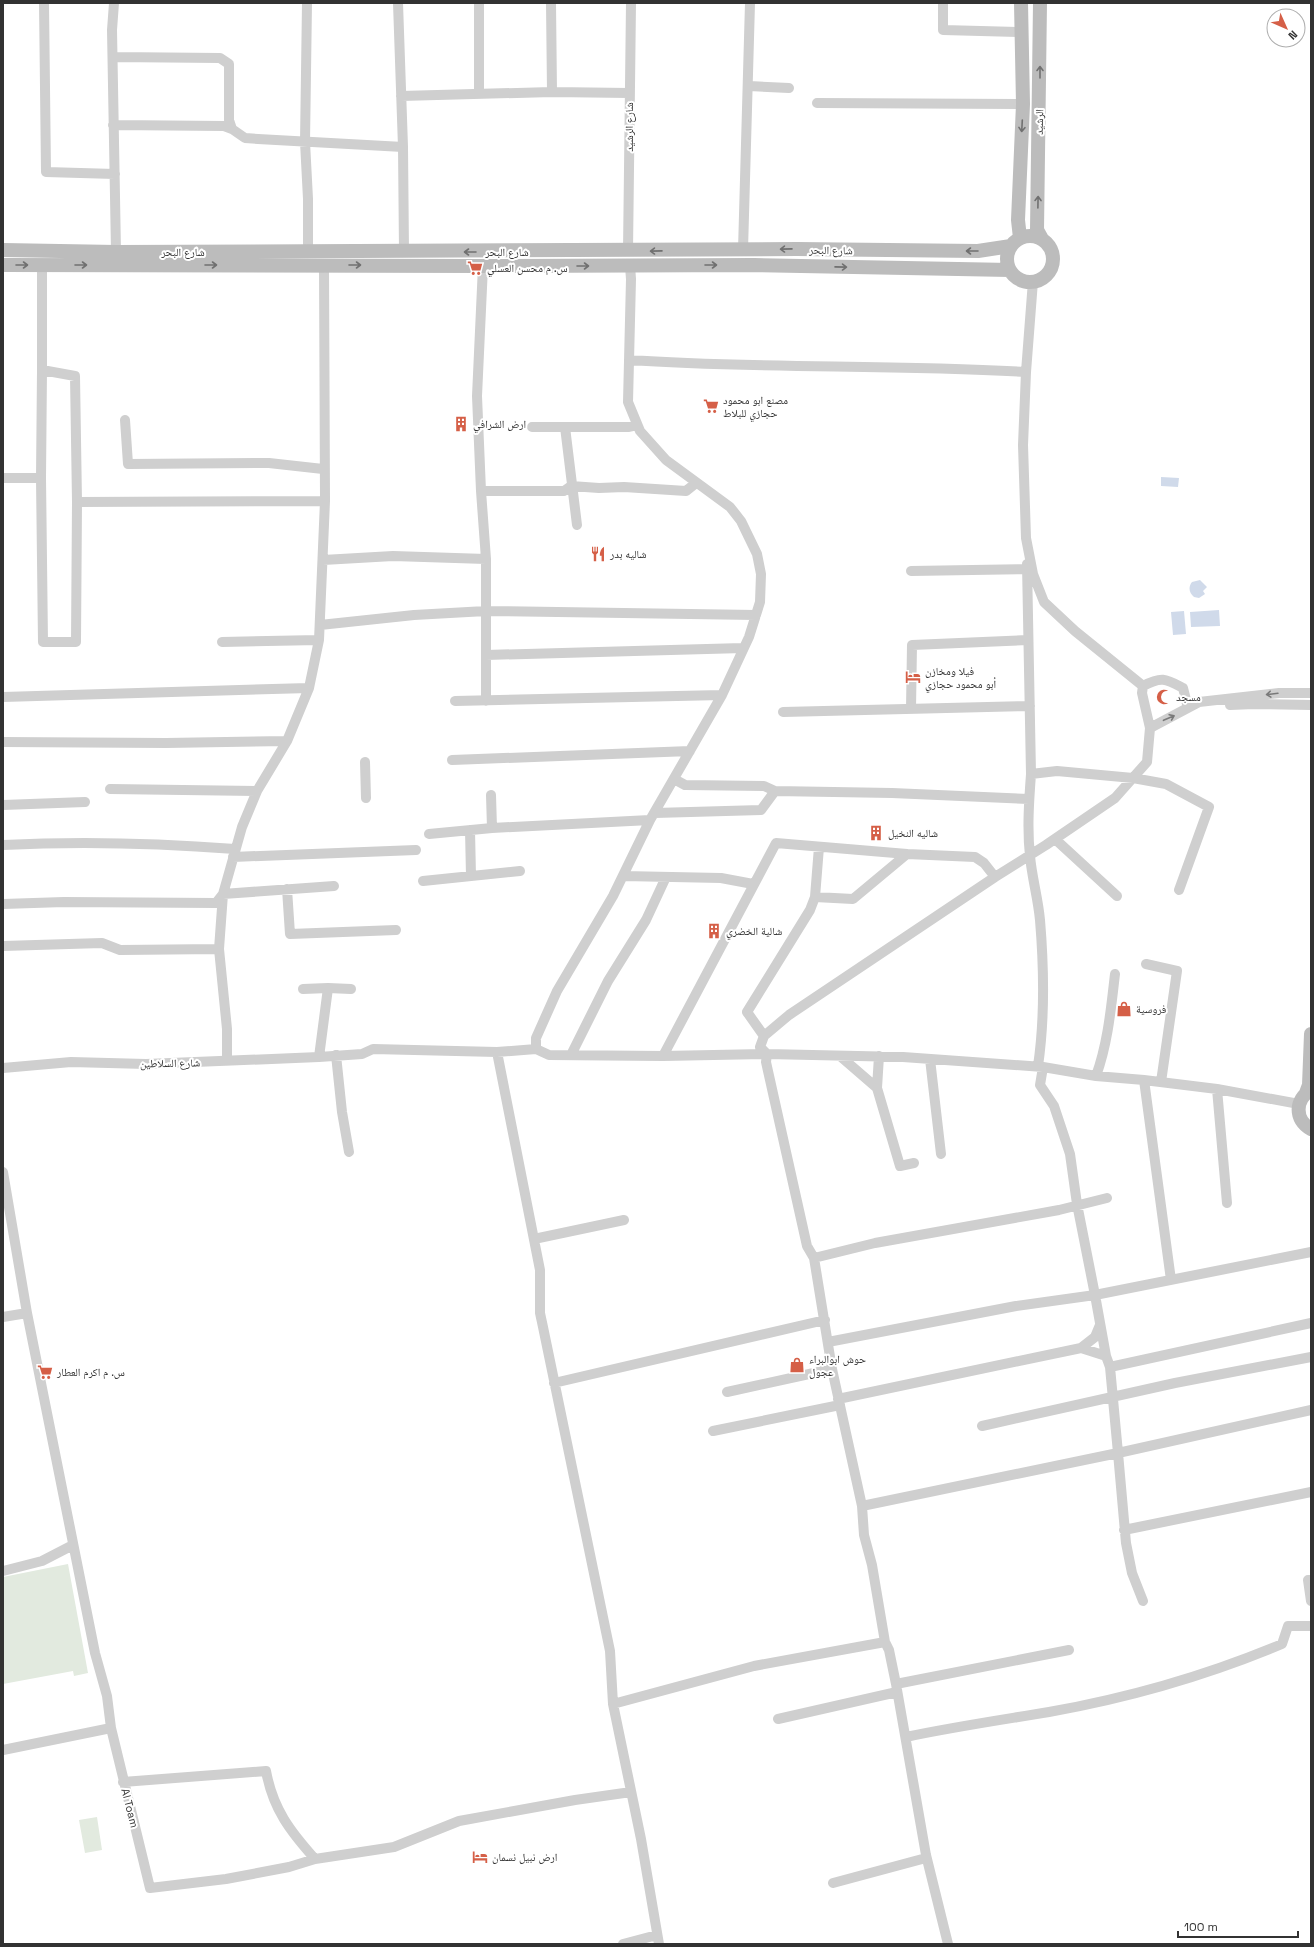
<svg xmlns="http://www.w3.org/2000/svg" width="1314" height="1947" font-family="'Space Grotesk','Noto Naskh Arabic',sans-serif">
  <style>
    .green { fill: #e2eadf }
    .water { fill: #d0daea }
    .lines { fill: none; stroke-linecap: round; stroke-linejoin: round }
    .street { stroke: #cfcfcf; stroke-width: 10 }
    .secondary { stroke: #bcbcbc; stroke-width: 14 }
    .oneway { stroke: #707070 }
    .oneway2 { stroke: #797979 }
    .labels { text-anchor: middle; stroke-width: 4; stroke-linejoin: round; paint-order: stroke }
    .street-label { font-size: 11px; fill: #323232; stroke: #fff }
    .poi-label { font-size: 11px; fill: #323232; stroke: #fff; text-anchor: start }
  </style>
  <rect width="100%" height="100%" fill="#fff"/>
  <path class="green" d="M 68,1564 L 88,1673 L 74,1676 L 73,1671 L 3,1684 L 3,1577 Z
    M 97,1817 L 102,1850 L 85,1853 L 79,1820 Z"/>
  <path class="water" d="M 1161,477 L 1179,478 L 1178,487 L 1161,486 Z
    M 1200,580 L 1207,587 L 1203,591 L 1205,594 L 1199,598 L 1194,597 C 1189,593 1188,587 1192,582 Z
    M 1219,610 L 1220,626 L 1191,627 L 1190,612 Z
    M 1184,611 L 1186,634 L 1173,635 L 1171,612 Z"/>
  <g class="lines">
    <path class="street" d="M 44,3 L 46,172 L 115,174
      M 114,3 L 112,30 L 116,252
      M 307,3 L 305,142 L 308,199 L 308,252
      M 398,3 L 403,147 L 404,252
      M 479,3 L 479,93
      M 551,3 L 552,92
      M 943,3 L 943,30 L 1021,32
      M 749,86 L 789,88
      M 401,96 L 552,92 L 629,93
      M 817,103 L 1023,104
      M 113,125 L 224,126 L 232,129 L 229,120 L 229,64 L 220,58 L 113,57
      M 232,129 L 245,138 L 258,139 L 403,147
      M 743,250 L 750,3
      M 628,251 L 631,3
      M 42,265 L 42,370 L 75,376 L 77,502 L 325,501
      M 629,360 C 761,369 894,364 1026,372
      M 125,420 L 128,464 L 269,463 L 323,469
      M 532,427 L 628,427 L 637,425
      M 565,427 L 577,525
      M 3,478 L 41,478 L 42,370
      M 41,478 L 43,642 L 76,642 L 77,502
      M 481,491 L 477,396 L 483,266
      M 323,560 L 393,556 L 486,559
      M 1027,564 L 1031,774
      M 911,571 L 1027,569
      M 320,625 L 414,615 L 486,611 L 756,615
      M 222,642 L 319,640
      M 486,655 L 743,648
      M 1143,686 C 1162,676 1166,679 1183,688 L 1188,708
      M 3,697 L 309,688
      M 455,701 L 722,695
      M 486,701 L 486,559 L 481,491 L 564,491 L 571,486 L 599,488 L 624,487 L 686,491 L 696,483
      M 1230,705 L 1254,704 L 1311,705
      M 911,709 L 912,645 L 1028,640
      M 783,712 L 1030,706
      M 1150,728 L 1199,702 L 1279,693 L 1311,693
      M 3,742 L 166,743 L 287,741
      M 452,760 L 690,751
      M 365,762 L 366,798
      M 674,779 L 685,785 L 764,786 L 775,791
      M 110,789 L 257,791
      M 491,795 L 492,828
      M 3,805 L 85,802
      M 655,813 L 761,810 L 775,791 L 892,793 L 1029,799
      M 470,830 L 471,876
      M 429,834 L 492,828 L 650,820
      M 1055,839 L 1117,896
      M 3,845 C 81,841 157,843 235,849
      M 233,857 L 416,850
      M 623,876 L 721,878 L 753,884
      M 423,881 L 520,871
      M 287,889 L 290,934 L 396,930
      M 815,897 L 819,847
      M 3,904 L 64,902 L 216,903 L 223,894 L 334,886
      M 3,946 L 102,943 L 120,950 L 219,949
      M 1146,964 L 1177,971 L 1161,1082
      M 303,989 L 328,988
      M 764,1036 L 747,1012 L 810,910 L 815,897 L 853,899 L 907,854
      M 536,1049 L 536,1038 L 557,991 L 613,896 L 650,820 L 722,695 L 749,637 L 760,602 L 761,574 L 757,554 L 741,521 L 730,507 L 666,460 L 640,431 L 628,402 L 631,279 L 630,266
      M 497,1052 L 540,1270 L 540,1313 L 543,1327 L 610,1651 L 613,1704 L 641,1839 L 659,1944
      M 336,1055 L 342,1112 L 349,1152
      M 571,1055 L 608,981 L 646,920 L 666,877
      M 663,1056 L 776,843 L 907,854 L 975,857 L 984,863 L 995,877
      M 840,1056 L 877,1088
      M 879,1056 L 877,1088 L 900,1166 L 914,1163
      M 319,1057 L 328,988 L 351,989
      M 930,1059 L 941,1154
      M 227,1061 L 227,1029 L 219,949 L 223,894 L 242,827 L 257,791 L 287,741 L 309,688 L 319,640 L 325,501 L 324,265
      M 1038,1066 C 1045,1018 1044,968 1040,920 C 1038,898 1032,878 1030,856 C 1027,829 1029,801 1031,774 L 1057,771 L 1133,778 L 1166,784 L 1209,807 L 1179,890
      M 3,1068 L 71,1062 L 146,1064 L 319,1057 L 362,1054 L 373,1049 L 497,1052 L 536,1049 L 549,1055 L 663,1056 L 767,1054 L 903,1057 L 1043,1067 L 1096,1076 L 1144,1080 L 1217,1089 L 1299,1104
      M 1096,1076 C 1108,1043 1111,1008 1115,974
      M 1144,1080 L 1171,1280
      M 1217,1089 L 1227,1203
      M 3,1172 L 27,1313 L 95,1653 L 107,1696 L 111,1728 L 150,1888 L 226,1879 L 289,1867 L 315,1859 L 394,1847 L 459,1821 L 575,1800 L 631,1792
      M 534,1239 L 624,1220
      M 814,1258 L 875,1243 L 1059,1210 L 1107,1198
      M 3,1317 L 27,1313
      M 828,1342 L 1016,1306 L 1095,1295 L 1077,1204 L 1070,1154 L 1054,1106 L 1040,1085 L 1043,1067
      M 1081,1348 L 1095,1337 L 1100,1325
      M 1110,1367 L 1311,1323
      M 554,1383 L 825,1320
      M 727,1392 L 832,1369
      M 838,1399 L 1081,1348 L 1106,1356 L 1095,1295 L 1311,1252
      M 982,1426 L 1175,1383 L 1311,1357
      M 713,1431 L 840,1405
      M 862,1506 L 1118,1453 L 1110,1367 L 1106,1356
      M 1124,1530 L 1311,1492
      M 3,1571 L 42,1561 L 73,1545
      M 1311,1580 L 1308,1580 L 1311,1601
      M 1143,1601 L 1132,1573 L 1126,1543 L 1118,1453 L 1311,1410
      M 896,1684 L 1069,1650
      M 613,1704 L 754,1666 L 885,1642
      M 778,1719 L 897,1692
      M 906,1737 C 953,1727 1001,1720 1049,1712 C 1128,1698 1208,1675 1282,1644 L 1288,1626 L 1311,1626
      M 3,1750 L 111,1728
      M 123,1782 L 266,1771 C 273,1809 290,1831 315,1859
      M 833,1883 L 926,1858
      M 623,1944 L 657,1935
      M 948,1944 L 926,1855 L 896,1684 L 889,1650 L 885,1642 L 872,1565 L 864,1535 L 862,1506 L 832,1369 L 814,1258 L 807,1246 L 766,1062 L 767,1054 L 760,1047 L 764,1036 L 789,1015 L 995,877 L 1046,845 L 1115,798 L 1147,762 L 1150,728 L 1142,693 L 1143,686 L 1075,631 L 1044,602 L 1033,574 L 1026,538 L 1023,445 L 1026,372 L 1033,281"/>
    <path class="secondary" d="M 1040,3 L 1037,230 L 1042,239
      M1007 259a23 23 0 1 1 46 0a23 23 0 1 1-46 0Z
      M 1020,238 L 1018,220 L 1023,104 L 1021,3
      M 3,250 L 116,252 L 797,249 L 978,251 L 1011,246
      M 3,265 L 483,266 L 754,265 L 1010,270
      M 1311,1090 C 1295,1099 1294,1120 1311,1129
      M 1306,1093 L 1309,1085 L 1311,1034"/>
  </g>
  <defs><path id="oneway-shaft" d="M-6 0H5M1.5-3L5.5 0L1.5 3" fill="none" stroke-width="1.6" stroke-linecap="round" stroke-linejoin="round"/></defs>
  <g class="oneway">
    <use href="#oneway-shaft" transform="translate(1040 72) rotate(-90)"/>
    <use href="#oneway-shaft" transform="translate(1022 126) rotate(93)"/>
    <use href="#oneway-shaft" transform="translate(1038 202) rotate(-89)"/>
    <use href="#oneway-shaft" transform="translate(786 249) rotate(179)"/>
    <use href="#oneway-shaft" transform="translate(656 251) rotate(179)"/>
    <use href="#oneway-shaft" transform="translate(972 251) rotate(-180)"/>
    <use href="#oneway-shaft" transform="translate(470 252) rotate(180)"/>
    <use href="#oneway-shaft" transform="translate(22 265)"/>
    <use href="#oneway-shaft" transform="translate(81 265)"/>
    <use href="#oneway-shaft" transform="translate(211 265)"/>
    <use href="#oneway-shaft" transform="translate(355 265)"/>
    <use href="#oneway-shaft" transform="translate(711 265)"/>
    <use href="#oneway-shaft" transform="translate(583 266)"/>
    <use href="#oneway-shaft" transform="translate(841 267) rotate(1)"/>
  </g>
  <g class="oneway2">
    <use href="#oneway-shaft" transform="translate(1272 694) rotate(173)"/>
    <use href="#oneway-shaft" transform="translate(1169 718) rotate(-23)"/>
  </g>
  <defs>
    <g id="supermarket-bare" transform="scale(1.2)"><path d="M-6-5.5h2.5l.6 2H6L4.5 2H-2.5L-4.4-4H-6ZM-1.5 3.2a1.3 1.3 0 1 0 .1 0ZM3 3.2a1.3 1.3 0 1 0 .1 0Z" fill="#d55f47" stroke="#fff" stroke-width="2.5" paint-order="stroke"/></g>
    <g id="building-bare" transform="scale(1.2)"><path d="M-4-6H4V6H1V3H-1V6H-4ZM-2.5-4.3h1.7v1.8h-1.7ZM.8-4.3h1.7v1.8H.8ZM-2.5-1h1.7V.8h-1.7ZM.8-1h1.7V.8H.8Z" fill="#d55f47" stroke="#fff" stroke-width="2.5" paint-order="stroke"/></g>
    <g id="restaurant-bare" transform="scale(1.2)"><path d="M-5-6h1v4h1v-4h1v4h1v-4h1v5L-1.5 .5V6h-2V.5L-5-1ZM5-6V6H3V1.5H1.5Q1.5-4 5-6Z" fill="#d55f47" stroke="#fff" stroke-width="2.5" paint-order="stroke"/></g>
    <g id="hotel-bare" transform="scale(1.2)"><path d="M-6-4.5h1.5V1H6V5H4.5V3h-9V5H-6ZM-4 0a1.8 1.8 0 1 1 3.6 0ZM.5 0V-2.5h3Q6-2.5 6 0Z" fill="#d55f47" stroke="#fff" stroke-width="2.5" paint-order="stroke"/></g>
    <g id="mosque-bare" transform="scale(1.2)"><path d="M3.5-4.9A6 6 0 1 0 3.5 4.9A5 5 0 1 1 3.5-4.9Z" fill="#d55f47" stroke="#fff" stroke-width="2.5" paint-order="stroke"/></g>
    <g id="shop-bare" transform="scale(1.2)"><path d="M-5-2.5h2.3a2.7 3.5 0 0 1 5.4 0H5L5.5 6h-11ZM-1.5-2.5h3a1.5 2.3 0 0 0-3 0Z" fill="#d55f47" stroke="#fff" stroke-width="2.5" paint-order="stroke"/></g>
  </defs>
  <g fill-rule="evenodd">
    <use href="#supermarket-bare" x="475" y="268"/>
    <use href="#supermarket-bare" x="711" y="406"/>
    <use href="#building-bare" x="461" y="424"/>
    <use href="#restaurant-bare" x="598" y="554"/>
    <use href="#hotel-bare" x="913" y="677"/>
    <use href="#mosque-bare" x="1164" y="697"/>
    <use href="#building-bare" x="876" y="833"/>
    <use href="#building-bare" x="714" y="931"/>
    <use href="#shop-bare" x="1124" y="1009"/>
    <use href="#shop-bare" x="797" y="1365"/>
    <use href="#supermarket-bare" x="45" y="1372"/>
    <use href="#hotel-bare" x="480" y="1857"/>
  </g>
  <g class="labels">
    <g class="street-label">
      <text transform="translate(1039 122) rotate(-89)" y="4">الرشيد</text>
      <text transform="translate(629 127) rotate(-90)" y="4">شارع الرشيد</text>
      <text transform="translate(831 250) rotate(1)" y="4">شارع البحر</text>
      <text x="183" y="256">شارع البحر</text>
      <text x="507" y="256">شارع البحر</text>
      <text transform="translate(170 1063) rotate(-1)" y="4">شارع السلاطين</text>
      <text transform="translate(130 1808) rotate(76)" y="4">Al Toam</text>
    </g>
    <g class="poi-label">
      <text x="487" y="272">س. م محسن العسلي</text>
      <text x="723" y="404">مصنع ابو محمود<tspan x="723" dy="13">حجازي للبلاط</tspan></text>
      <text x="473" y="428">ارض الشرافي</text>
      <text x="610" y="558">شاليه بدر</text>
      <text x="925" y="675">فيلا ومخازن<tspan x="925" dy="13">أبو محمود حجازي</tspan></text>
      <text x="1176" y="701">مسجد</text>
      <text x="888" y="837">شاليه النخيل</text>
      <text x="726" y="935">شالية الخضري</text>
      <text x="1136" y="1013">فروسية</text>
      <text x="809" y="1363">حوش ابوالبراء<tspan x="809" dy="13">عجول</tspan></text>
      <text x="57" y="1376">س. م اكرم العطار</text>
      <text x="492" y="1861">ارض نبيل نسمان</text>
    </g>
  </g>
  <rect width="1314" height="1947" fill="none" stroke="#323232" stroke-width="8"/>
  <g transform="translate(1286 28) rotate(135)"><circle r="19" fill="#ffffff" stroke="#adadad"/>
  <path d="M0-3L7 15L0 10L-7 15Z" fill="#d55f47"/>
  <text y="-6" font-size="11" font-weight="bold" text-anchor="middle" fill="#323232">N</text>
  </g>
  <path d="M1178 1931v6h120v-6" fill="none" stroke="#323232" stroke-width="2"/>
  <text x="1184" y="1931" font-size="12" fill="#323232" stroke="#ffffff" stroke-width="3" paint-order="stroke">100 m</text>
</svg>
